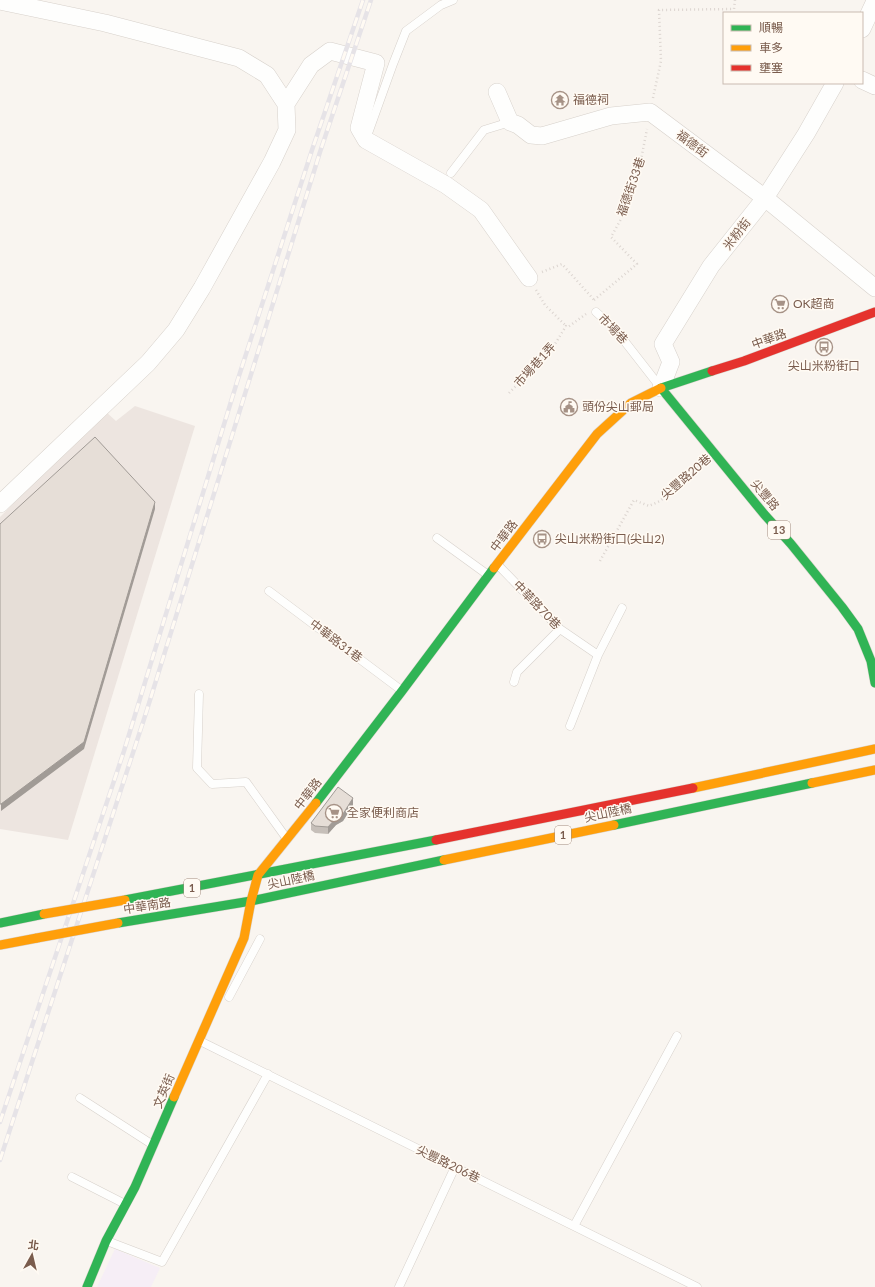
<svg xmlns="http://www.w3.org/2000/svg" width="875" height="1287" font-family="Lato,'Noto Sans TC',sans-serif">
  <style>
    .industrial { fill: #ede5e0 }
    .education { fill: #f6eef6 }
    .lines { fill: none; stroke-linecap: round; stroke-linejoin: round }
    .lane-casing { stroke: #d7d1cb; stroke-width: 9 }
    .street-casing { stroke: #d7d1cb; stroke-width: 18 }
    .fast-casing { stroke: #d9d2cb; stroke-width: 10 }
    .slow-casing { stroke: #d9d2cb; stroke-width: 10 }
    .jam-casing { stroke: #d9d2cb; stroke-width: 10 }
    .path { stroke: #dcd5d0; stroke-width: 2.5; stroke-dasharray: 1 3; stroke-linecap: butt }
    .lane { stroke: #fefefd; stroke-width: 8 }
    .street { stroke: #fefefd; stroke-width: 17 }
    .fast { stroke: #30b455; stroke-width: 9 }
    .slow { stroke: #ff9f0a; stroke-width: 9 }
    .jam { stroke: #e5322d; stroke-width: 9 }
    .rail-casing { stroke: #e6e3e7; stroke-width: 4.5 }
    .rail { stroke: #fffaf3; stroke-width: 3; stroke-dasharray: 9; stroke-linecap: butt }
    .slow-bridge-casing { stroke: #dad1cc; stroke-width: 10; stroke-linecap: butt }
    .slow-bridge { stroke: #ff9f0a; stroke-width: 9 }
    .wall { fill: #c6bfb9 }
    .shaded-wall { fill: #a19b96 }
    .building { fill: #e6ded7; stroke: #a19b96 }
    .labels { text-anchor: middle; stroke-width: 3; stroke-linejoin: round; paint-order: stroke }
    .shield { fill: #fffaf3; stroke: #a28b7f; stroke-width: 1 }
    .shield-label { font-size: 11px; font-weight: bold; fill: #7a5c4d }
    .poi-label { font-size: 12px; fill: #7a5c4d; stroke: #fffaf3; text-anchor: start }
    .street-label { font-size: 12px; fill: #7a5c4d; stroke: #fffaf3 }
  </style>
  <rect width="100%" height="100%" fill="#f9f5f0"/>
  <path class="industrial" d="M 135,406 L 195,426 L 68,840 L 0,829 L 0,517 L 106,412 L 116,421 Z"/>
  <path class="education" d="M 115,1249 L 160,1268 L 151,1287 L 97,1287 Z"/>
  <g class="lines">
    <g class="lane-casing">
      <path id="lane" d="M 366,139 L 393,64 L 406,31 L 441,5 L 453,0
        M 451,173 L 484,130 L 510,122
        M 596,312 L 615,329 L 661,388
        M 437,538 L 488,575
        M 498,565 L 560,629 L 598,655 L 570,726
        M 269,591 L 401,690
        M 598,655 L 622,608
        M 514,682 L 517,672 L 560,629
        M 199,694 L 197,768 L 212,784 L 246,782 L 287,839
        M 229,997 L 260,939
        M 200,1041 L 697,1287
        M 80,1098 L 153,1145
        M 72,1177 L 125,1204
        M 574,1226 L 677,1036
        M 107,1241 L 162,1262 L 268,1074
        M 399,1287 L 455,1167"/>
    </g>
    <g class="street-casing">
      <path id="street" d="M 0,1 L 105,23 L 239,58 L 267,75 L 286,104 L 287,130 L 272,162 L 202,288 L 176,330 L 148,363 L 0,504
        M 862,29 L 875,1
        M 862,80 L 875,86
        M 497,92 L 510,122 L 518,125 L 531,135 L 542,136 L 611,116 L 650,112 L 765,198 L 875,288
        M 286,104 L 311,65 L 330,51 L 376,63 L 359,128 L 366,140 L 446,185 L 481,210 L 529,278
        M 661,388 L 671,362 L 663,344 L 711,266 L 765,198 L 806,134 L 835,83"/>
    </g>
    <g class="fast-casing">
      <path id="fast" d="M 712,371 L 661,388 L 764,514 L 791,544 L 842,607 L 858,629 L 871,661 L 875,683
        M 316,803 L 402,691 L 494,568
        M 614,825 L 812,783
        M 125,900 L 436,840
        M 0,923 L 44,914
        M 118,923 L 251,901 L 444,860
        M 87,1287 L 106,1241 L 135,1187 L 174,1097"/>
    </g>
    <g class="slow-casing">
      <path id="slow" d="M 494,568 L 597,434 L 631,403 L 661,388
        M 812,783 L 875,770
        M 693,788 L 875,749
        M 444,860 L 614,825
        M 0,945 L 37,938
        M 174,1097 L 244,938 L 251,901 L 258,875 L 316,803"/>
    </g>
    <g class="jam-casing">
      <path id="jam" d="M 712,371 L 744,361 L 875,312
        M 436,840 L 693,788"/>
    </g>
    <path class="path" d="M 653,98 L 661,61 L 659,10 L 734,9 L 735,0
      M 542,272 L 562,264 L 595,301
      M 536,290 L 545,305 L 566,326
      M 594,300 L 637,264 L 611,237 L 626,210 L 640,165 L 647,129
      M 509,393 L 552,349 L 566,326 L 568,327 L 586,314
      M 600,561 L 634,500 L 649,506 L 660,501 L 702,463"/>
    <use href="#lane" class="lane"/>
    <use href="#street" class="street"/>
    <use href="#fast" class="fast"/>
    <use href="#slow" class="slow"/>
    <use href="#jam" class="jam"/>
    <g class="rail-casing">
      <path id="rail" d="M 0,1122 L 124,751 L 237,382 L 312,150 L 363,0
        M 0,1160 L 146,713 L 320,152 L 371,0"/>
    </g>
    <use href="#rail" class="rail"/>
    <g class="slow-bridge-casing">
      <path id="slow-bridge" d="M 44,914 L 125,900
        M 37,938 L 118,923"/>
    </g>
    <use href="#slow-bridge" class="slow-bridge"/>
  </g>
  <path class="wall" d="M 353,805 L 343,821 L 336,825 L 328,834 L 315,833 L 311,830 L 311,823 Z"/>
  <path class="shaded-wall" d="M 155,502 L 155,509 L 84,749 L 1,811 L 1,804 Z
    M 353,798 L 353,805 L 343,821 L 336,825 L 328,834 L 328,827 Z"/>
  <path class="building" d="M 95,437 L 155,502 L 84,742 L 1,804 L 0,804 L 0,524 Z
    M 338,787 L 353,798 L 343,814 L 336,818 L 328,827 L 315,826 L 311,823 Z"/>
  <defs>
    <g id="temple-ring" transform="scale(0.9)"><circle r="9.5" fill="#fffaf3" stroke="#a69286" stroke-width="1.5"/><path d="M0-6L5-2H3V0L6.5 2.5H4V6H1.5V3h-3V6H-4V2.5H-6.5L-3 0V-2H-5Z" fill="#a69286"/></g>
    <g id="supermarket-ring" transform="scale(0.9)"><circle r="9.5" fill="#fffaf3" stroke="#a69286" stroke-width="1.5"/><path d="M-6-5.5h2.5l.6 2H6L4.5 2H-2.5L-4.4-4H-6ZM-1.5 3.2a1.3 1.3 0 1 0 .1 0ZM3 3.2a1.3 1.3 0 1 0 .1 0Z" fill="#a69286"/></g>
    <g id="bus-ring" transform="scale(0.9)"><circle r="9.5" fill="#fffaf3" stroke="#a69286" stroke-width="1.5"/><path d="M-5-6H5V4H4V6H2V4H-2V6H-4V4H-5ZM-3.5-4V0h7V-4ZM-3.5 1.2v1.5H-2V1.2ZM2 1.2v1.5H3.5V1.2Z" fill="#a69286"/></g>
    <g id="civic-ring" transform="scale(0.9)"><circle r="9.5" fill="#fffaf3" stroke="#a69286" stroke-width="1.5"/><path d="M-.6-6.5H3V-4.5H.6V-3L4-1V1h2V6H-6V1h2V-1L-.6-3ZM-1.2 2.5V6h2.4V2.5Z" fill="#a69286"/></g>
  </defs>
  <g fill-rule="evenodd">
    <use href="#temple-ring" x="560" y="100"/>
    <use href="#supermarket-ring" x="780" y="304"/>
    <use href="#bus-ring" x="824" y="347"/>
    <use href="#civic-ring" x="569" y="407"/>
    <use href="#bus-ring" x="542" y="539"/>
    <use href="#supermarket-ring" x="334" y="813"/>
  </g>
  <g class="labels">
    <g class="shield">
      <rect x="768" y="521" width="22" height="18" rx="3"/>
      <rect x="555" y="826" width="16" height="18" rx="3"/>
      <rect x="184" y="879" width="16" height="18" rx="3"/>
    </g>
    <g class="shield-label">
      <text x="779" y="534">13</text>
      <text x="563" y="839">1</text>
      <text x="192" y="892">1</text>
    </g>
    <g class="poi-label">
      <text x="573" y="104">福德祠</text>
      <text x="793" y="308">OK超商</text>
      <text x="824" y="370" text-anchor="middle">尖山米粉街口</text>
      <text x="582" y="411">頭份尖山郵局</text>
      <text x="555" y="543">尖山米粉街口(尖山2)</text>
      <text x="347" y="817">全家便利商店</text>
    </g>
    <g class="street-label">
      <text transform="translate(692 144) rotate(37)" y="4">福德街</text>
      <text transform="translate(631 187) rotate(-71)" y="4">福德街33巷</text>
      <text transform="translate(737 234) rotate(-52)" y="4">米粉街</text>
      <text transform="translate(613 329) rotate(46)" y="4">市場巷</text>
      <text transform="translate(769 339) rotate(-20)" y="4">中華路</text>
      <text transform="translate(535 365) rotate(-48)" y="4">市場巷1弄</text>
      <text transform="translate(686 477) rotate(-41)" y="4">尖豐路20巷</text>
      <text transform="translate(765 495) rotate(50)" y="4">尖豐路</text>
      <text transform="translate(504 536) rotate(-53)" y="4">中華路</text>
      <text transform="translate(537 605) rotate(46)" y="4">中華路70巷</text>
      <text transform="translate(336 641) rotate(37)" y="4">中華路31巷</text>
      <text transform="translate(308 794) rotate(-52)" y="4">中華路</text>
      <text transform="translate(608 813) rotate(-12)" y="4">尖山陸橋</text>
      <text transform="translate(291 880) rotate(-12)" y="4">尖山陸橋</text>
      <text transform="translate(147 906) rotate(-9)" y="4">中華南路</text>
      <text transform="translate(164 1091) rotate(-67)" y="4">文英街</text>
      <text transform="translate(448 1164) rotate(26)" y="4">尖豐路206巷</text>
    </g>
  </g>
  <rect x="723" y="12" width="140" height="72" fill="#fffaf3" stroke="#cabbb1"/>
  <rect x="731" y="25" width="20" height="6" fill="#30b455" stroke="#cabbb1"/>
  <text x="759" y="32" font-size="12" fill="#7a5c4d">順暢</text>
  <rect x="731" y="45" width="20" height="6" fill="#ff9f0a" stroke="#cabbb1"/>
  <text x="759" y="52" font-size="12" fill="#7a5c4d">車多</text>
  <rect x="731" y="65" width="20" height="6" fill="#e5322d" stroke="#cabbb1"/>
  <text x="759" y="72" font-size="12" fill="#7a5c4d">壅塞</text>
  <g transform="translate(32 1255) rotate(8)" stroke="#fffaf3" stroke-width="3" paint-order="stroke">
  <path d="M0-3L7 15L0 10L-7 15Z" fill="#7a5c4d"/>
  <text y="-6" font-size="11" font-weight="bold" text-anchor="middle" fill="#7a5c4d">北</text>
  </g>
</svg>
